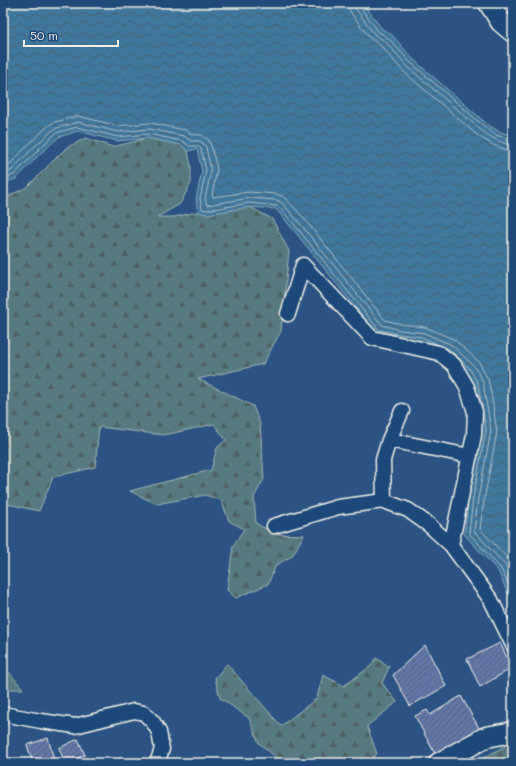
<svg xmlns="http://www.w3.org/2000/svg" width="516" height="766" font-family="Mali,sans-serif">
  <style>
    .forest { fill: url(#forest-firs); stroke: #a5b6b4 }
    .water { fill: url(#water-waves); stroke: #88a8ba }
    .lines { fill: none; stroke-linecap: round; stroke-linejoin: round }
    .shore { stroke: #acc0ca; stroke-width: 1 }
    .building { fill: url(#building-hatch); stroke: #f4f1e8 }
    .street-casing { stroke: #f4f1e8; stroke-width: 17 }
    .secondary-casing { stroke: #f4f1e8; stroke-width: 23 }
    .street { stroke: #1f4a7a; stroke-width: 14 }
    .secondary { stroke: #1f4a7a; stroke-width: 20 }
  </style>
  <defs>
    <pattern id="forest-firs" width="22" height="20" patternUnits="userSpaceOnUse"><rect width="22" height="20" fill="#567a7f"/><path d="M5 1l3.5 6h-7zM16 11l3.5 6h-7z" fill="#506162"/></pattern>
    <pattern id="water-waves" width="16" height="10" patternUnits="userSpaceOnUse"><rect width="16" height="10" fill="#40779c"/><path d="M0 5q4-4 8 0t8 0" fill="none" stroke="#446071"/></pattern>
    <pattern id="building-hatch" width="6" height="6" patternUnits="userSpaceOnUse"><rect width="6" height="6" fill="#6276a7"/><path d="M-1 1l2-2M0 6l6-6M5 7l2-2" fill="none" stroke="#57617b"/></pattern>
  </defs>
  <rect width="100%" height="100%" fill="#2c5383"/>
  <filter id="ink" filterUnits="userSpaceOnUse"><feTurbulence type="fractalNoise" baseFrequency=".025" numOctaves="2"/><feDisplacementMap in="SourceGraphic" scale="8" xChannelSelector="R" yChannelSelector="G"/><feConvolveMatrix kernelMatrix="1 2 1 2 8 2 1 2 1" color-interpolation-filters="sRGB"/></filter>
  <g filter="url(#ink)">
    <path class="forest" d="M 86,138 L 113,147 L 147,138 L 181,145 L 188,151 L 191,167 L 191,183 L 180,204 L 157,217 L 174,217 L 198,212 L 207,214 L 250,207 L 272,219 L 289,251 L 281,331 L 263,364 L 198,379 L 253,406 L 260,424 L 264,479 L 254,497 L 256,523 L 274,534 L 304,535 L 292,556 L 276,565 L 268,584 L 236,598 L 227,590 L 233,546 L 244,529 L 229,521 L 221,500 L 205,495 L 157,504 L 130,491 L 211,470 L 217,448 L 226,440 L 214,424 L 164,435 L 99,427 L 95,467 L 53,477 L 39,511 L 3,503 L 3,199 L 27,187 L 66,148 Z
      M 376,658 L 389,667 L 382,683 L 397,702 L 367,726 L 377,754 L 368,763 L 274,763 L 279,760 L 259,743 L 249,718 L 220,698 L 215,678 L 227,664 L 281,726 L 317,698 L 323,675 L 344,686 L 371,666 Z
      M 3,665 L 23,689 L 3,689 Z
      M 510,743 L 513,744 L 513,763 L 475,763 Z"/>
    <path class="water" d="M 3,3 L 362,3 L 366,7 L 381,28 L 392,35 L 414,60 L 487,124 L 498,131 L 513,136 L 513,605 L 498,571 L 464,534 L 469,498 L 482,431 L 475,386 L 467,372 L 447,353 L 421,341 L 398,338 L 377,334 L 291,227 L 276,209 L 250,207 L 207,214 L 198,212 L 196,199 L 202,171 L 197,149 L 188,151 L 181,145 L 147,138 L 117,141 L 78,131 L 59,137 L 41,153 L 16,179 L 3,183 Z"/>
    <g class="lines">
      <path class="shore" d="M 348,3 L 349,8 L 351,13 L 370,38 L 382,47 L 403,71 L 477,135 L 493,145 L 507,150 L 513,151
        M 354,3 L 356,9 L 374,34 L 386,42 L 408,67 L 482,131 C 491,137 501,144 513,145
        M 359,3 L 360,7 L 378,31 L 389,39 L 411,63 L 485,127 L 496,135 L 513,140
        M 3,167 L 8,166 L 31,142 L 49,125 L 55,122 L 78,116 L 118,126 L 150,123 L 185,130 L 192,134 L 201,135 L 209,140 L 211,146 L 217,169 L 212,195 L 213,197 L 249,192 L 277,194 L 284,197 L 303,217 L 385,320 L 401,324 L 425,327 L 455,340 L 479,362 L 488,379 L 492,399 L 497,432 L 484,500 L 480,529 L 510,561 L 513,568
        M 3,174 L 11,171 L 35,146 L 53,130 L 57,128 L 78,122 L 118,132 L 149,129 L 184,136 L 191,141 L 199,141 L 203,143 L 206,147 L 211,171 L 205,199 L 207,205 L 250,198 L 276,200 L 281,202 L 298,221 L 382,325 L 400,330 L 424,333 L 452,345 L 474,366 L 483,382 L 491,431 L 478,499 L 474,531 L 505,565 L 513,582
        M 3,179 L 14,175 L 38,150 L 56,133 L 77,127 L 118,137 L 148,134 L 182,141 L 189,146 L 198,146 L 201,149 L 206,170 L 200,199 L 202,209 L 207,210 L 250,203 L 278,206 L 294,224 L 379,330 L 399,334 L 422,337 L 439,345
        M 445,347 L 450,350 L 470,369 L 478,384 L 486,430 L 473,498 L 469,533 L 501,569 L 513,594"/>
    </g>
    <path class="building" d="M 500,643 L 512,668 L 480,687 L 467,659 Z
      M 425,645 L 446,686 L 410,706 L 393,675 Z
      M 461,696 L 480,730 L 436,756 L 415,716 L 427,710 L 430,715 Z
      M 48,738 L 55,763 L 33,763 L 27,745 Z
      M 78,739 L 85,755 L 65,763 L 59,748 Z
      M 3,745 L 8,763 L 3,763 Z"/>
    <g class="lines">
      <g class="street-casing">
        <path id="street" d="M 288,314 L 303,265 L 372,338 L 439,353 L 454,365 L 467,387 L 475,412 L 474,435 L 451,545
          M 389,440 L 470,456
          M 384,501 L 383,460 L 389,440 L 402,411
          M 274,526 L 338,507 L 384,501 L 408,510 L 429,525 L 451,545 L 491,600 L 513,645
          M 3,714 L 41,721 L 75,726 L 134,711 L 144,713 L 153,722 L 159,732 L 162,749 L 157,763"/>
      </g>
      <g class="secondary-casing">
        <path id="secondary" d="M 489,3 L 501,22 L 513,32
          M 439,763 L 486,737 L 508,733 L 513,732"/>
      </g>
      <use href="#street" class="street"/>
      <use href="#secondary" class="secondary"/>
    </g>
  </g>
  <rect width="516" height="766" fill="none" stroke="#1f4a7a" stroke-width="16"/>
  <rect x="8" y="8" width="500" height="750" fill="none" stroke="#f4f1e8" stroke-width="1.5" filter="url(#ink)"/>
  <path d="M24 40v6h94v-6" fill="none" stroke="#f4f1e8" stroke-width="2"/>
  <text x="30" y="40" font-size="12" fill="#f4f1e8" stroke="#1f4a7a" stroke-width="3" paint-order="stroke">50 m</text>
</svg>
